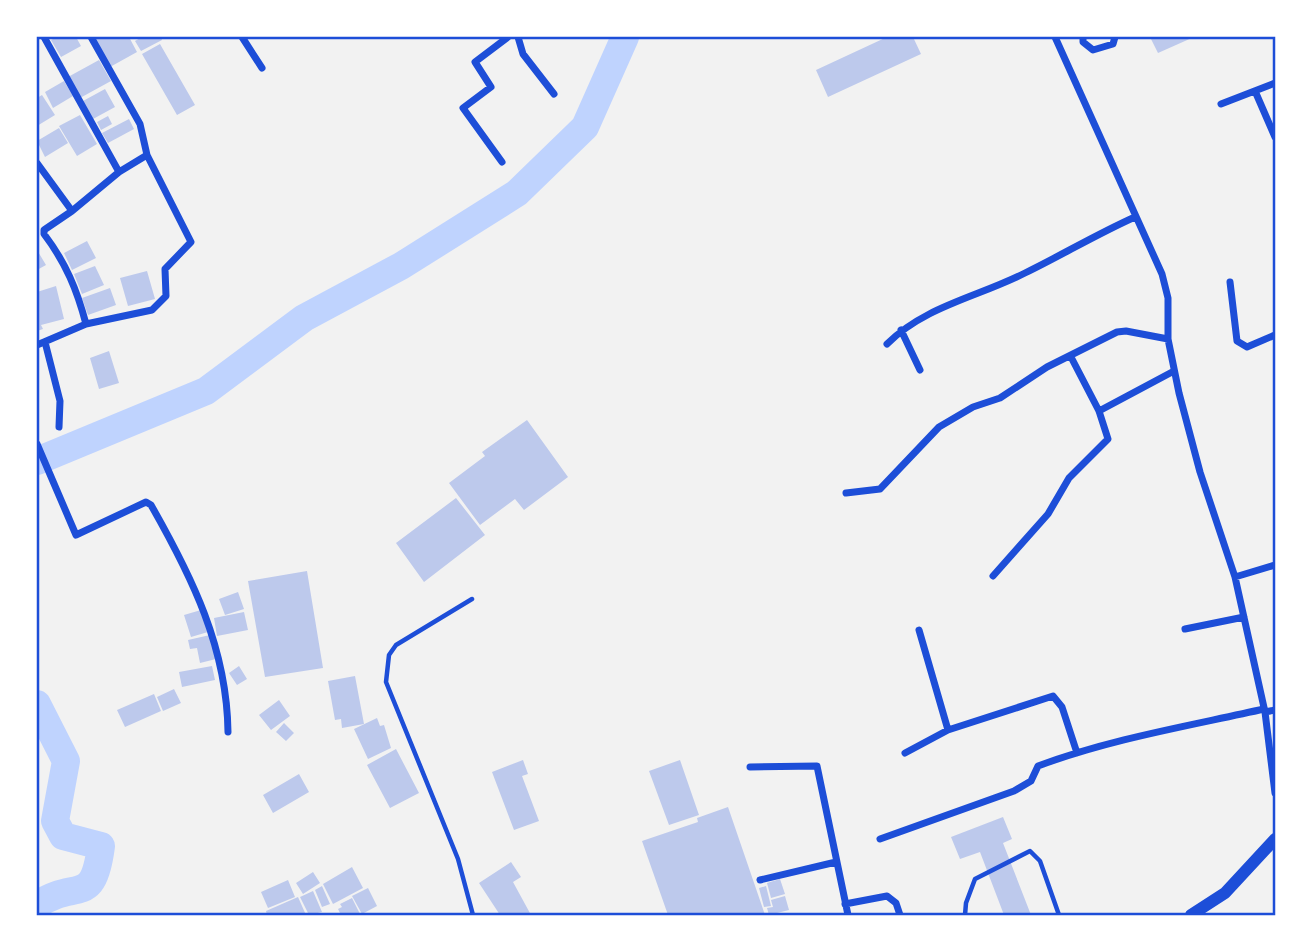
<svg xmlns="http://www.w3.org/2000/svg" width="1312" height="952" font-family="'Varela Round',sans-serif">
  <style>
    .green { fill: #dbe4f7 }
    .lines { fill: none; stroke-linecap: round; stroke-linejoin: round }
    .river { stroke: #bfd3fe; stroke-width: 28 }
    .building { fill: #bdc9ec }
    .service { stroke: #1d4ed8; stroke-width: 4.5 }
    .minor { stroke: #1d4ed8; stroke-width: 7 }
    .secondary { stroke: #1d4ed8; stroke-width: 12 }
    .neatline { fill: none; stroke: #1d4ed8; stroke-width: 2.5 }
  </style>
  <rect width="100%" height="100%" fill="#f2f2f2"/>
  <path class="green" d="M 72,892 L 47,915 L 37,915 L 37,903 Z"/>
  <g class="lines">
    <path class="river" d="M 37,461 L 206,391 L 304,318 L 401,266 L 517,193 L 585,127 L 625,37
      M 37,704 L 66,761 L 55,821 L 63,836 L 101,846 C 93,909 76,878 37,905"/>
  </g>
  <path class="building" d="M 57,37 L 76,37 L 81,46 L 61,57 L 51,40 Z
    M 93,37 L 129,37 L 137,52 L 110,67 Z
    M 142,37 L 161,37 L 162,40 L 141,51 L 135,41 Z
    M 887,37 L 913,37 L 921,54 L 828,97 L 816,70 Z
    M 1150,37 L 1194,37 L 1158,53 Z
    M 160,44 L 195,105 L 177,115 L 142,54 Z
    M 99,60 L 111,81 L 80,98 L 68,77 Z
    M 64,81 L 73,96 L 53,108 L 45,92 Z
    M 105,89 L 115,107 L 93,119 L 83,101 Z
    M 42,95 L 55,115 L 37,126 L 37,98 Z
    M 80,115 L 97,144 L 77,156 L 59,126 Z
    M 108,116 L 112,124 L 101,130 L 97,122 Z
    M 129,119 L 134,129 L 108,143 L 102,133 Z
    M 59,128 L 68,143 L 45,157 L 37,141 Z
    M 87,241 L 96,258 L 72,270 L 64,253 Z
    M 37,250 L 46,265 L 37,270 Z
    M 95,266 L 104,285 L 82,294 L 74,274 Z
    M 147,271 L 155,299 L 128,306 L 120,278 Z
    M 56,286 L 64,319 L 41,325 L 43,329 L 37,331 L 37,292 Z
    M 110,288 L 116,305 L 88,315 L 82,298 Z
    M 109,351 L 119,383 L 99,389 L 90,358 Z
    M 527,420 L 568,477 L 524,510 L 515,499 L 480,525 L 449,483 L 485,456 L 482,452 Z
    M 456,498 L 485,535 L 424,582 L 396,543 Z
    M 307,571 L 323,668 L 265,677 L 248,581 Z
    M 238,592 L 244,609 L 225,615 L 219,599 Z
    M 201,610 L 208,632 L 191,637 L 184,615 Z
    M 244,612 L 248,630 L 217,636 L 214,618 Z
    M 210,635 L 216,659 L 200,663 L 197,648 L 190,649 L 188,640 Z
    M 212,666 L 215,680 L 182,687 L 179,672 Z
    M 239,666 L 247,679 L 237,685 L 229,673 Z
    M 355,676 L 364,724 L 342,728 L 341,719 L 335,720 L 328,681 Z
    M 174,689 L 181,703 L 163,711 L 157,697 Z
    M 154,694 L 161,711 L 125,727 L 117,710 Z
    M 279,700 L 290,716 L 271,730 L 259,715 Z
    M 377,718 L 380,726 L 384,725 L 391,748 L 368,759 L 354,729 Z
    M 284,723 L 294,733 L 286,741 L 276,732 Z
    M 396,749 L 419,793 L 390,808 L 367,765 Z
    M 523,760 L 528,774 L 522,776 L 539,821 L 514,830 L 492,772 Z
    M 680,760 L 699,815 L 669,825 L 649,771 Z
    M 299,774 L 309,792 L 273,813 L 263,795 Z
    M 728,807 L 765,915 L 668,915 L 642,841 L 698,822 L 697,818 Z
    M 1003,817 L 1012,839 L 1003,843 L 1031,915 L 1004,915 L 980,852 L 960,859 L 951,837 Z
    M 511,862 L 521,877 L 513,882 L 531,915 L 500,915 L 479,883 Z
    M 352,867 L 363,888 L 333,904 L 323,884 Z
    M 313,872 L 320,883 L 303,894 L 296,883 Z
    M 780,879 L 785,894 L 771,898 L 767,883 Z
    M 288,880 L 295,897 L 268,908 L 261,892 Z
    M 322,886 L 330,904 L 322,907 L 315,890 Z
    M 766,886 L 771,906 L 764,907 L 759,888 Z
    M 368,888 L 377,906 L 362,914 L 352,896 Z
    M 313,891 L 322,912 L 309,915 L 300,897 Z
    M 785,896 L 789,910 L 769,915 L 767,908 L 773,907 L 771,900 Z
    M 298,897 L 306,915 L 267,915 L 266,911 Z
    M 352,898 L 360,914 L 341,915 L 338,909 L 342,907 L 340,904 Z"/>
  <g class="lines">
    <path class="service" d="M 472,599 L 396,645 L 389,655 L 386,682 L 458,859 L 473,915
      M 965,915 L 966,903 L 975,879 L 1030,851 L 1040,861 L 1059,915"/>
    <path class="minor" d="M 44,37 L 119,172
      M 242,37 L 262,68
      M 518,37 L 523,54 L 554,94
      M 1055,37 L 1162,274 L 1168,298 L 1168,339 L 1179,393 L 1200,472 L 1235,577 L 1265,712 L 1275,793
      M 1083,37 L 1083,42 L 1093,50 L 1113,44 L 1115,37
      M 1255,91 L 1275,137
      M 1221,104 L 1275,83
      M 502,162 L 463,108 L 491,87 L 475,62 L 508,37
      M 37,163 L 72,211 L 119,172 L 147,155
      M 72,211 L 44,230 L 44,234 C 66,263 77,290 86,324
      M 1230,282 L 1237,341 L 1247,347 L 1275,335
      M 901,330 L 920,370
      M 45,342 L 60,401 L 59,427
      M 887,344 C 925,306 978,297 1025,273 C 1062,255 1097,234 1135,217
      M 37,345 L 86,324 L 152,310 L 166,296 L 165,269 L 191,242 L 147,155 L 140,124 L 91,37
      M 1099,411 L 1174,371
      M 37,444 L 76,535 L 146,502 L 151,505 C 192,577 227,648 228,732
      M 846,493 L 880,489 L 939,427 L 973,407 L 1000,398 L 1047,367 L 1117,332 L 1126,331 L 1168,339
      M 993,576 L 1048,514 L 1069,478 L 1108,439 L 1099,411 L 1071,357
      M 1235,577 L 1275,565
      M 1185,629 L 1244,617
      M 919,630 L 948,730
      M 1265,712 L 1275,710
      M 905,753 L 948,730 L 1053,696 L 1062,707 L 1077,753
      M 750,767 L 817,766 L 848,915
      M 880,839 L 1014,791 L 1031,781 L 1038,766 C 1110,739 1188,726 1264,709
      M 760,880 L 836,862
      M 845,904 L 887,896 L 896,903 L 900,915"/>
    <path class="secondary" d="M 1191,915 L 1225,893 L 1275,839"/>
  </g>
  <rect width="1312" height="952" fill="none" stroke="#ffffff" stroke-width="77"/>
  <rect x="38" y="38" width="1236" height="876" class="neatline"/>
</svg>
